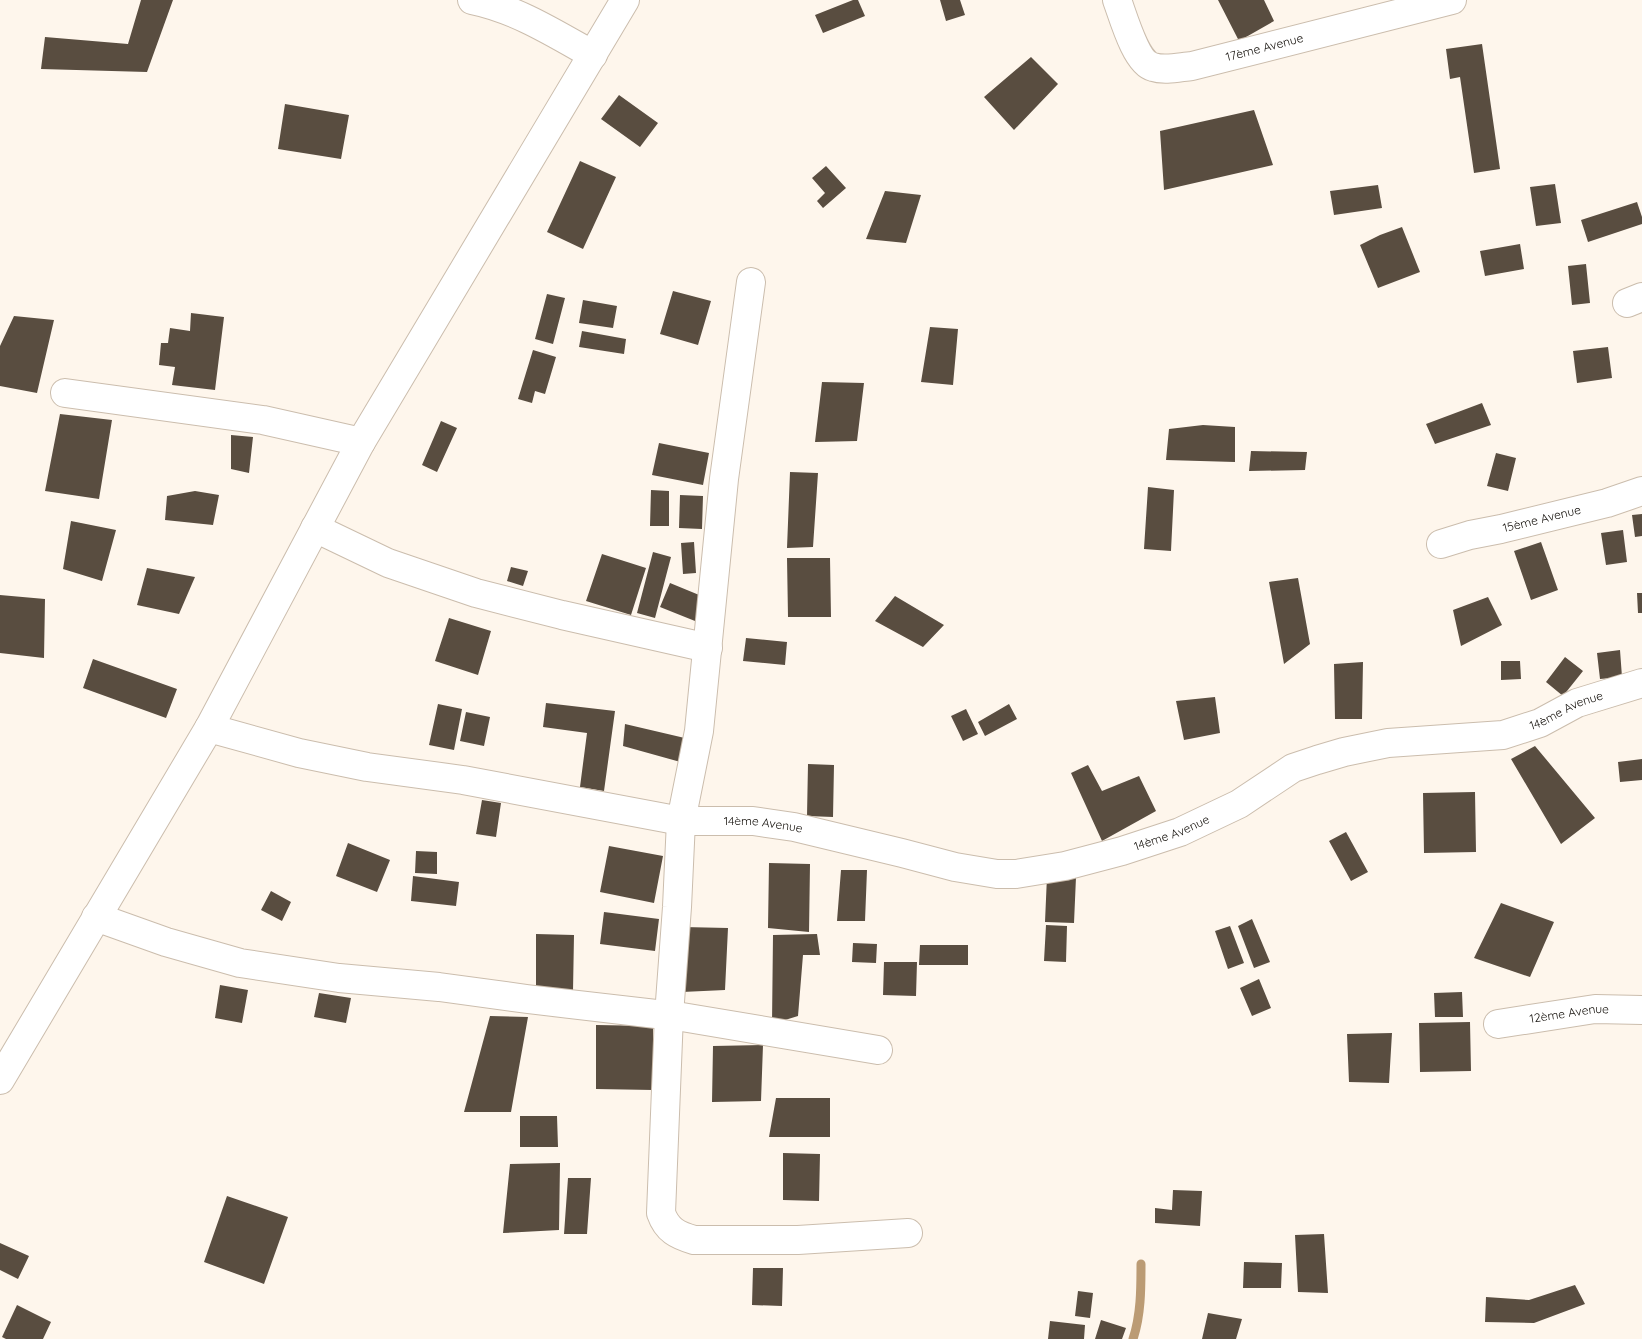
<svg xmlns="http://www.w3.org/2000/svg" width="1642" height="1339" font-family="Quicksand,sans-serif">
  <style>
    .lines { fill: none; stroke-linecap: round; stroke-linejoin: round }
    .stream { stroke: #bb9b74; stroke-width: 9 }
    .building { fill: #594d40 }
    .street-casing { stroke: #cbbdad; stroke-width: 30 }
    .street { stroke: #fff; stroke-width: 28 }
    .labels { text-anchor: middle; stroke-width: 5; stroke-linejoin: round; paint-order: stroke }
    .street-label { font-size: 12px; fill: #110d08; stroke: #fff }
  </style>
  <rect width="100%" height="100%" fill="#fef6ec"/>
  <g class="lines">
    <path class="stream" d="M 1133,1339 C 1141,1315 1141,1289 1141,1264"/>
  </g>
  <path class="building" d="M 141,0 L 173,0 L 147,72 L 41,69 L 45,37 L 128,44 Z
    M 853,0 L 858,0 L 865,16 L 823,33 L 815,15 Z
    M 940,0 L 960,0 L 965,15 L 946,21 Z
    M 1218,0 L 1264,0 L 1274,21 L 1239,41 Z
    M 1482,44 L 1500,169 L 1474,173 L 1460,77 L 1450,79 L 1446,49 Z
    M 1031,57 L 1058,84 L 1014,130 L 984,97 Z
    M 619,95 L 658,123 L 640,147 L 601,119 Z
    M 285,104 L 349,115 L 341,159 L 278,149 Z
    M 1254,110 L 1273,165 L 1164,190 L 1160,131 Z
    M 580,161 L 616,177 L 583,249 L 547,232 Z
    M 826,166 L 846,188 L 823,208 L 817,201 L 825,193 L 812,178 Z
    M 1555,184 L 1561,223 L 1536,226 L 1530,187 Z
    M 1378,185 L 1382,208 L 1334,215 L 1330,191 Z
    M 885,191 L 921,195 L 906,243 L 866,239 Z
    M 1637,202 L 1642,217 L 1642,224 L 1588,242 L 1581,220 Z
    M 1402,227 L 1420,272 L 1378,288 L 1360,245 L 1380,235 Z
    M 1520,244 L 1524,269 L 1485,276 L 1480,251 Z
    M 1586,264 L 1590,303 L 1572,305 L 1568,266 Z
    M 673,291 L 711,301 L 698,345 L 660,334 Z
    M 547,294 L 565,298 L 553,344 L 535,339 Z
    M 583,300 L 617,306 L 613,328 L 579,323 Z
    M 191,313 L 224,317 L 215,390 L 172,385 L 175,367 L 159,365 L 161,343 L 168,343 L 170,328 L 190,331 Z
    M 14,316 L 54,320 L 37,393 L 0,386 L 0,346 Z
    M 930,327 L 958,329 L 953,385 L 921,382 Z
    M 582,331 L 626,339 L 624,354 L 579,347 Z
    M 1608,347 L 1612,378 L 1577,383 L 1573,351 Z
    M 533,350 L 556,357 L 545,394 L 535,391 L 532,403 L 518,399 Z
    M 822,382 L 864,383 L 857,441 L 815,442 Z
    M 1482,403 L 1491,425 L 1435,444 L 1426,424 Z
    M 60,414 L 112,420 L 99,499 L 45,491 Z
    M 441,421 L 457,428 L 437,472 L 422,465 Z
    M 1203,425 L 1235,427 L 1235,462 L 1166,460 L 1169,429 Z
    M 231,435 L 253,437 L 249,473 L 231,469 Z
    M 659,443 L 709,453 L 703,485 L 652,475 Z
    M 1251,451 L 1307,452 L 1305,470 L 1249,471 Z
    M 1496,453 L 1516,458 L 1508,491 L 1487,486 Z
    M 790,472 L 818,473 L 813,547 L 787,548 Z
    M 1148,487 L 1174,490 L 1171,551 L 1144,549 Z
    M 651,490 L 669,491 L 669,526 L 650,526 Z
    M 195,491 L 219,495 L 213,525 L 165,520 L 167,496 Z
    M 680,495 L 703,496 L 702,529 L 679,528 Z
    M 1642,514 L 1642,536 L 1635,537 L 1632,515 Z
    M 71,521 L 116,530 L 102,581 L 63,569 Z
    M 1623,530 L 1627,562 L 1606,565 L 1601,533 Z
    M 694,542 L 696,573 L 683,574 L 681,543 Z
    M 1541,542 L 1558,590 L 1531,600 L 1514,551 Z
    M 653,552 L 671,557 L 655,618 L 637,613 Z
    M 602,554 L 646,568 L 631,615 L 586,601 Z
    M 787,558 L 830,558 L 831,617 L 788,617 Z
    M 511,567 L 528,571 L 523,586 L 507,581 Z
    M 147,568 L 195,577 L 179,614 L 137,605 Z
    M 1298,578 L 1310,644 L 1284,664 L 1269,582 Z
    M 670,583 L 704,597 L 695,621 L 660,607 Z
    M 1637,593 L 1642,593 L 1642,613 L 1638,613 Z
    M 0,595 L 45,599 L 44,658 L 0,653 Z
    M 895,596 L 944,625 L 923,647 L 875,621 Z
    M 1488,597 L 1502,625 L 1461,646 L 1453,610 Z
    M 449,618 L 491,631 L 478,675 L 435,661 Z
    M 746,638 L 787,642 L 785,665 L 743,661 Z
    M 1620,650 L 1622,677 L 1600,679 L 1597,653 Z
    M 1565,657 L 1583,671 L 1563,696 L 1546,682 Z
    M 93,659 L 177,689 L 166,718 L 83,688 Z
    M 1501,661 L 1520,661 L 1521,679 L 1501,680 Z
    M 1363,662 L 1362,719 L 1335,719 L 1334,664 Z
    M 1215,697 L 1220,733 L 1184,740 L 1176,701 Z
    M 546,703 L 615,711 L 604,791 L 580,787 L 587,733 L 543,727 Z
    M 438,704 L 462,709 L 454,750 L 429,745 Z
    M 1009,704 L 1017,719 L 985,736 L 978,722 Z
    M 966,709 L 978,734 L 963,741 L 951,716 Z
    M 466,712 L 490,717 L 484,746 L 460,741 Z
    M 625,724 L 689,739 L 684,763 L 623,746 Z
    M 1535,746 L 1595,818 L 1561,844 L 1511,759 Z
    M 1642,759 L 1642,780 L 1620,782 L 1618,762 Z
    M 808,764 L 834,765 L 833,817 L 807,816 Z
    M 1088,765 L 1102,791 L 1139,776 L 1156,811 L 1102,841 L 1071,773 Z
    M 1475,792 L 1476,852 L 1424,853 L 1423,793 Z
    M 482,800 L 501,803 L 496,837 L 476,834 Z
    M 1346,832 L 1368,872 L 1351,881 L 1329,841 Z
    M 348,843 L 390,860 L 377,892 L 336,876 Z
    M 609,846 L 663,856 L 654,903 L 600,892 Z
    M 416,851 L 437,852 L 437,874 L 415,873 Z
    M 769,863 L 810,864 L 809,932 L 768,928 Z
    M 841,870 L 867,870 L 865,921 L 837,921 Z
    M 413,876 L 459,882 L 456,906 L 411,901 Z
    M 1047,876 L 1076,877 L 1074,923 L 1045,922 Z
    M 271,891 L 291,902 L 282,921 L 261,910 Z
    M 1501,903 L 1554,922 L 1530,977 L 1474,958 Z
    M 604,912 L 659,919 L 655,951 L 600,944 Z
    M 1252,919 L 1270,962 L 1254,968 L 1238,926 Z
    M 1046,925 L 1067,926 L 1066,962 L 1044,961 Z
    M 1230,926 L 1244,963 L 1228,969 L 1215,931 Z
    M 683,927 L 728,928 L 725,990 L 682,992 Z
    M 536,934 L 574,935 L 573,991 L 536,990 Z
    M 817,934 L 820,955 L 803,955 L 798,1016 L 772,1024 L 773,935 Z
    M 853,943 L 877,944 L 876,963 L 852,962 Z
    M 920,945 L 968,945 L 968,965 L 919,965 Z
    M 884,962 L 917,962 L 916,996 L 883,995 Z
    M 1259,979 L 1271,1008 L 1252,1016 L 1240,988 Z
    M 220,985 L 248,990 L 242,1023 L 215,1018 Z
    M 1462,992 L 1463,1017 L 1435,1017 L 1434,993 Z
    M 319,993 L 351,998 L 346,1023 L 314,1017 Z
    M 490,1016 L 528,1017 L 511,1112 L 464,1112 Z
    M 1470,1022 L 1471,1071 L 1420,1072 L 1419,1023 Z
    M 596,1025 L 653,1026 L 653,1090 L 596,1089 Z
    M 1392,1033 L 1389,1083 L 1349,1082 L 1347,1034 Z
    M 763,1045 L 761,1101 L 712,1102 L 713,1046 Z
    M 776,1098 L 830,1098 L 830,1137 L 769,1137 Z
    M 520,1116 L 557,1116 L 558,1147 L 520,1147 Z
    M 783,1153 L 820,1154 L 819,1201 L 783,1200 Z
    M 560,1163 L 559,1230 L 503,1233 L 510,1164 Z
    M 568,1178 L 591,1178 L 587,1234 L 564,1234 Z
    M 1173,1190 L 1202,1191 L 1200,1226 L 1155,1223 L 1155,1208 L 1172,1210 Z
    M 227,1196 L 288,1217 L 264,1284 L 204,1262 Z
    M 1324,1234 L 1328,1293 L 1298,1292 L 1295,1235 Z
    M 0,1243 L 29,1256 L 18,1279 L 0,1270 Z
    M 1244,1262 L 1282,1263 L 1281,1288 L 1243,1288 Z
    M 753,1268 L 783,1268 L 782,1306 L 752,1305 Z
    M 1575,1285 L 1585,1304 L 1534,1323 L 1485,1322 L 1486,1297 L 1529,1300 Z
    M 1078,1291 L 1093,1293 L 1090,1318 L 1075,1316 Z
    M 17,1305 L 51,1322 L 43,1339 L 6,1339 L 2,1337 Z
    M 1208,1313 L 1242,1319 L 1236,1339 L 1202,1339 Z
    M 1101,1320 L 1126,1328 L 1122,1339 L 1095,1339 Z
    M 1050,1321 L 1085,1325 L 1084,1339 L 1048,1339 Z"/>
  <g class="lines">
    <g class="street-casing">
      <g id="street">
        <path d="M 472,0 C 516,9 554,33 593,55"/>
        <path id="s1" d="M 1117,0 C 1123,16 1136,63 1153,67 C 1165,71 1180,67 1192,66 L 1452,0"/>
        <path d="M 751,282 L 724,479 L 699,731 L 681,821 L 677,907 L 669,1015 L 661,1213 C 667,1230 677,1235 694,1240 L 798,1240 L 908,1233"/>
        <path d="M 1627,303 L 1642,297"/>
        <path d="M 65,393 L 263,420 L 361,442"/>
        <path d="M 315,528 L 388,563 L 476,593 L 562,615 L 708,648"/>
        <path id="s2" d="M 1441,544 L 1470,535 L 1501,529 L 1607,503 L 1642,491"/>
        <path id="s3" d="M 209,728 L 299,753 L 367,767 L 463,780 L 681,821 L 753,821 L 794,827 L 902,853 L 955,867 L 997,874 L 1016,874 L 1065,866 L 1122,851 L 1180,832 L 1239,804 L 1293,768 L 1317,760 L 1344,752 L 1388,743 L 1503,735 L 1540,723 L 1577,703 L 1642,683"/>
        <path d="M 96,917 L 166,942 L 240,963 L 339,978 L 439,987 L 527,999 L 682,1017 L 878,1050"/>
        <path id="s4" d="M 1498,1024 L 1595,1009 L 1642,1010"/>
        <path d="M 0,1080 L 209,728 L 361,442 L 625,0"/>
      </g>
    </g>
    <use href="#street" class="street"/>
  </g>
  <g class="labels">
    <g class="street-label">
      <text dy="4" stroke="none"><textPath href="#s1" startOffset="192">17ème Avenue</textPath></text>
      <text dy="4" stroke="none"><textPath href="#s2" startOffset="104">15ème Avenue</textPath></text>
      <text dy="4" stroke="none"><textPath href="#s3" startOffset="1404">14ème Avenue</textPath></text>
      <text dy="4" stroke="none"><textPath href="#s3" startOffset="564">14ème Avenue</textPath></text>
      <text dy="4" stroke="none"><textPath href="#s3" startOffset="984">14ème Avenue</textPath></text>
      <text dy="4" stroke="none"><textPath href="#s4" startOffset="72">12ème Avenue</textPath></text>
    </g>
  </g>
</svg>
